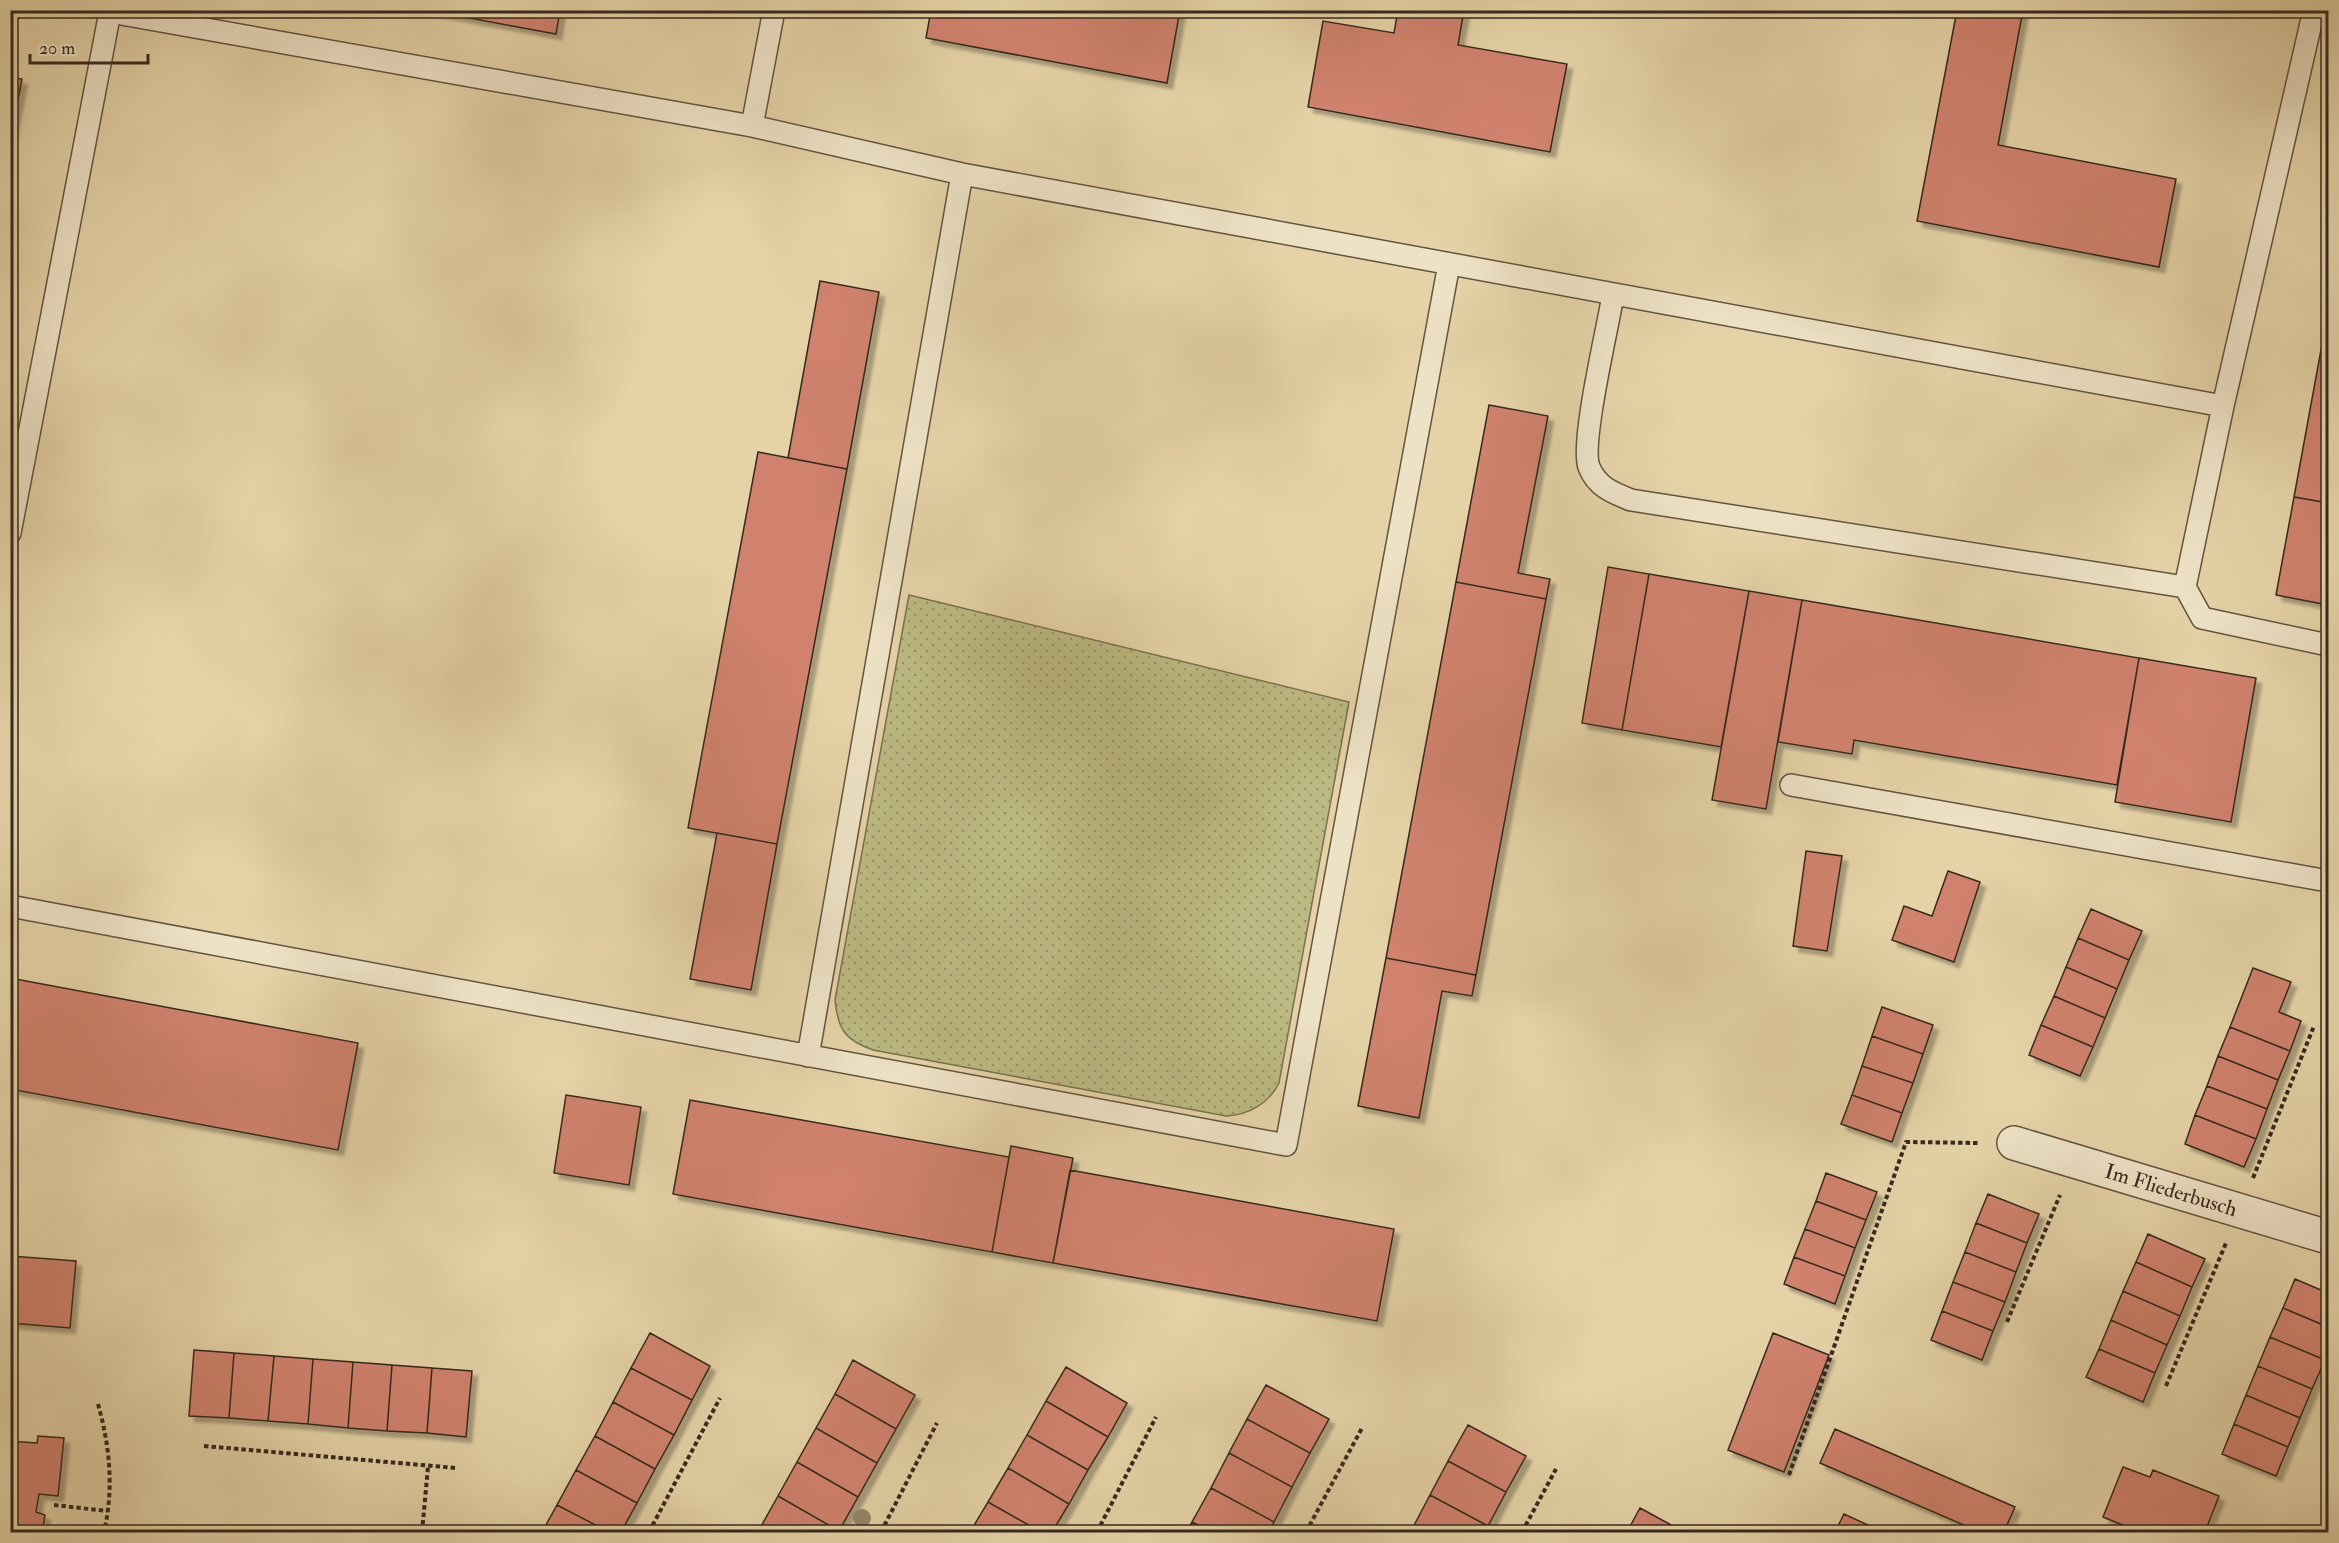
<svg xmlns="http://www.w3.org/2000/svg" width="2339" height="1543" font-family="'IM FELL Double Pica',serif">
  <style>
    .grass { fill: url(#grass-dots); stroke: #797250; stroke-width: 1.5 }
    .building { fill: #d0826e; stroke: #36291f; stroke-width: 1.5; filter: url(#shadow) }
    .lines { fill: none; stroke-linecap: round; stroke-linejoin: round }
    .service-casing { stroke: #625441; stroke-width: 24 }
    .minor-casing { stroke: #625441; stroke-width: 36 }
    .path { stroke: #36291f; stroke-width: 4; stroke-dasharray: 4.5 3; stroke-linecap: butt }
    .service { stroke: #eee2c6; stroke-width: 21 }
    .minor { stroke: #eee2c6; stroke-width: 33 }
    .tree { fill: #948567 }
    .labels { text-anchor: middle; stroke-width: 4.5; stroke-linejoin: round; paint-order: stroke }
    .street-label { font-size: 21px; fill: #36291f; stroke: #eee2c6 }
  </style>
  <defs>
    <pattern id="grass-dots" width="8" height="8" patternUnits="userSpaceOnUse" patternTransform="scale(1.5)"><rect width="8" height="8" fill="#bcba82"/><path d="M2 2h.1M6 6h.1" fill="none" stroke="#9a976a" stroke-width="1.8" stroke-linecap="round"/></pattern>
    <filter id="shadow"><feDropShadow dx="5.5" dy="5.5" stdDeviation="1.5" flood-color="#0004"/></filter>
  </defs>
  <rect width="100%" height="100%" fill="#e5d3a7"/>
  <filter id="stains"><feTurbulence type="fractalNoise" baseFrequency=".00333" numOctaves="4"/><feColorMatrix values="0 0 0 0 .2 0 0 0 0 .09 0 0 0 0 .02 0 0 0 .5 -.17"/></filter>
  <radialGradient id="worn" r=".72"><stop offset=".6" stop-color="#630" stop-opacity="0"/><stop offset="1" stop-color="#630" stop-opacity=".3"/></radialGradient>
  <path class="grass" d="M 909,595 L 1349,702 L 1279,1083 C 1269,1103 1249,1115 1226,1116 L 873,1050 C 845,1040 838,1030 835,1000 Z"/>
  <path class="building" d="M 426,10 L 560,10 L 556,34 Z
    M 931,10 L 1180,10 L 1167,83 L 926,38 Z
    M 1398,10 L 1464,10 L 1458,45 L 1567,64 L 1550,152 L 1308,107 L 1323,21 L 1394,33 Z
    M 1957,10 L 2023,10 L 1998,145 L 2176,179 L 2159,267 L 1917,221 Z
    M 10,77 L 22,79 L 10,140 Z
    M 820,281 L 879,292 L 847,469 L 788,458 Z
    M 2328,310 L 2328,340 L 2323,339 Z
    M 2323,339 L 2328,340 L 2328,470 L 2323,502 L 2294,497 Z
    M 1489,405 L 1548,416 L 1518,573 L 1550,579 L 1546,599 L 1456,582 Z
    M 758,452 L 847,469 L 777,844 L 688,828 Z
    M 2328,470 L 2328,503 L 2323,502 Z
    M 2294,497 L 2328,503 L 2328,605 L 2276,595 Z
    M 1608,567 L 1649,574 L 1622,730 L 1582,723 Z
    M 1649,574 L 1749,591 L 1721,747 L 1622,730 Z
    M 1456,582 L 1546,599 L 1476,975 L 1386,958 Z
    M 1749,591 L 1802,600 L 1766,809 L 1712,800 Z
    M 1802,600 L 2139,658 L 2117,785 L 1854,740 L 1852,754 L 1778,742 Z
    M 2139,658 L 2256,678 L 2231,822 L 2115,802 Z
    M 717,833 L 777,844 L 751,990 L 690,979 Z
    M 1806,851 L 1842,856 L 1827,951 L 1793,946 Z
    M 1948,871 L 1980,882 L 1954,962 L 1892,940 L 1904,906 L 1932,916 Z
    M 2091,909 L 2142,931 L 2129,960 L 2078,938 Z
    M 2078,938 L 2129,960 L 2117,989 L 2066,967 Z
    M 1386,958 L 1476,975 L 1472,996 L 1442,991 L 1419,1118 L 1358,1106 Z
    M 2066,967 L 2117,989 L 2105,1018 L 2054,996 Z
    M 2253,968 L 2291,982 L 2279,1012 L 2301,1021 L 2290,1051 L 2230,1027 Z
    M 10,978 L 358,1043 L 338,1150 L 10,1089 Z
    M 2054,996 L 2105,1018 L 2093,1047 L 2041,1025 Z
    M 1882,1007 L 1933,1025 L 1923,1054 L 1872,1036 Z
    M 2041,1025 L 2093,1047 L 2080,1076 L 2029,1055 Z
    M 2230,1027 L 2290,1051 L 2278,1080 L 2218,1056 Z
    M 1872,1036 L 1923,1054 L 1913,1083 L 1862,1066 Z
    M 2218,1056 L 2278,1080 L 2267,1109 L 2207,1086 Z
    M 1862,1066 L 1913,1083 L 1902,1113 L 1852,1095 Z
    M 2207,1086 L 2267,1109 L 2256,1139 L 2195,1115 Z
    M 566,1095 L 641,1107 L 629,1185 L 554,1173 Z
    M 1852,1095 L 1902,1113 L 1892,1142 L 1841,1124 Z
    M 690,1100 L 1009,1157 L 992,1252 L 673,1194 Z
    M 2195,1115 L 2256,1139 L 2244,1167 L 2185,1144 Z
    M 1011,1146 L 1073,1158 L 1053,1263 L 992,1252 Z
    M 1070,1170 L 1394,1229 L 1377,1321 L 1053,1263 Z
    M 1826,1173 L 1877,1192 L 1866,1220 L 1816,1201 Z
    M 1988,1194 L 2039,1214 L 2027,1243 L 1976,1223 Z
    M 1816,1201 L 1866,1220 L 1855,1248 L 1805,1229 Z
    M 1976,1223 L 2027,1243 L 2016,1272 L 1965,1252 Z
    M 1805,1229 L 1855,1248 L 1845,1276 L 1794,1257 Z
    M 2148,1234 L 2205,1259 L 2192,1287 L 2136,1262 Z
    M 1965,1252 L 2016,1272 L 2005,1302 L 1953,1282 Z
    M 10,1256 L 76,1261 L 70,1328 L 10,1323 Z
    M 1794,1257 L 1845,1276 L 1835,1304 L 1784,1284 Z
    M 2136,1262 L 2192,1287 L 2180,1316 L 2123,1291 Z
    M 2295,1279 L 2328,1293 L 2328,1327 L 2283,1308 Z
    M 1953,1282 L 2005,1302 L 1993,1331 L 1942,1311 Z
    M 2123,1291 L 2180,1316 L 2167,1345 L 2111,1320 Z
    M 2283,1308 L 2328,1327 L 2328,1350 L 2325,1360 L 2270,1337 Z
    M 1942,1311 L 1993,1331 L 1982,1360 L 1931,1340 Z
    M 2111,1320 L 2167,1345 L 2155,1373 L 2099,1349 Z
    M 650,1333 L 710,1366 L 692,1400 L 631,1368 Z
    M 1773,1333 L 1829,1355 L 1784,1472 L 1728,1450 Z
    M 2270,1337 L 2325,1360 L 2312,1389 L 2258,1366 Z
    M 2099,1349 L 2155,1373 L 2143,1402 L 2086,1377 Z
    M 194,1350 L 234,1353 L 229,1418 L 189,1416 Z
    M 234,1353 L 274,1356 L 268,1421 L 229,1418 Z
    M 274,1356 L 313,1359 L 308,1424 L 268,1421 Z
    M 313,1359 L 353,1362 L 348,1428 L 308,1424 Z
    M 853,1360 L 915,1395 L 896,1429 L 835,1394 Z
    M 353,1362 L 392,1365 L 387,1431 L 348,1428 Z
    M 392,1365 L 432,1368 L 427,1433 L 387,1431 Z
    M 2258,1366 L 2312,1389 L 2300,1418 L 2246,1395 Z
    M 1066,1367 L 1127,1403 L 1108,1437 L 1046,1401 Z
    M 432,1368 L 472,1371 L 466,1437 L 427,1433 Z
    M 631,1368 L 692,1400 L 674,1435 L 613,1402 Z
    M 1266,1385 L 1329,1419 L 1310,1453 L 1247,1419 Z
    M 835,1394 L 896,1429 L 877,1463 L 816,1428 Z
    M 2246,1395 L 2300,1418 L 2288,1447 L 2234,1424 Z
    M 1046,1401 L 1108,1437 L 1088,1470 L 1027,1435 Z
    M 613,1402 L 674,1435 L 655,1469 L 595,1436 Z
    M 1247,1419 L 1310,1453 L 1292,1487 L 1229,1453 Z
    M 2234,1424 L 2288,1447 L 2276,1476 L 2222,1454 Z
    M 1468,1425 L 1526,1456 L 1506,1492 L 1448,1461 Z
    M 816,1428 L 877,1463 L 858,1497 L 797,1462 Z
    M 1835,1429 L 2015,1507 L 2004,1532 L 1980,1532 L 1820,1463 Z
    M 1027,1435 L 1088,1470 L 1069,1504 L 1008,1468 Z
    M 38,1436 L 64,1438 L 58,1496 L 39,1494 L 36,1512 L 45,1515 L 42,1532 L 10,1532 L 10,1441 L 37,1443 Z
    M 595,1436 L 655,1469 L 637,1503 L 576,1470 Z
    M 1229,1453 L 1292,1487 L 1274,1522 L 1211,1488 Z
    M 1448,1461 L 1506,1492 L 1488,1526 L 1430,1495 Z
    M 797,1462 L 858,1497 L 839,1531 L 778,1496 Z
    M 2123,1467 L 2150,1477 L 2153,1470 L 2219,1496 L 2205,1532 L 2134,1532 L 2135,1530 L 2103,1517 Z
    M 1008,1468 L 1069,1504 L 1052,1532 L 1041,1532 L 988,1502 Z
    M 576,1470 L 637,1503 L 621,1532 L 609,1532 L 557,1505 Z
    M 1211,1488 L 1274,1522 L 1268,1532 L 1213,1532 L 1192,1522 Z
    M 1430,1495 L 1488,1526 L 1484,1532 L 1411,1531 Z
    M 778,1496 L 839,1531 L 838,1532 L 763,1532 L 759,1530 Z
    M 988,1502 L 1041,1532 L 970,1532 Z
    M 557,1505 L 609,1532 L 542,1532 Z
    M 1640,1508 L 1684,1532 L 1627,1532 Z
    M 1844,1514 L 1883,1532 L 1835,1532 Z
    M 1192,1522 L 1213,1532 L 1186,1532 Z
    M 216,1529 L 266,1532 L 216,1532 Z"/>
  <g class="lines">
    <g class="service-casing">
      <path id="service" d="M 2314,10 L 2223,406 L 2185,587 L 2202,618 L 2328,645
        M 752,126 L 774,10
        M 1613,295 C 1608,327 1580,443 1589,467 C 1597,487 1613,493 1631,500 L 2185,587
        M 10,533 L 110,12 L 752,126 L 962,174 L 2223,406
        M 1791,785 L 2328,881
        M 10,906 L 1286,1145 L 1449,264
        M 808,1056 L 962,174"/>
    </g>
    <g class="minor-casing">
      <g id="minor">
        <path id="s1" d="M 2014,1143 L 2328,1237"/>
      </g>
    </g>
    <path class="path" d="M 2253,1178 L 2314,1026
      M 2007,1322 L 2060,1195
      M 2166,1386 L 2226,1243
      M 98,1404 C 110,1447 114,1489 104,1532
      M 204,1446 L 456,1468
      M 1789,1475 L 1906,1142 L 1978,1143
      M 54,1505 L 107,1511
      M 422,1532 L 428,1467
      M 649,1532 L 720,1398
      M 881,1532 L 937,1423
      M 1097,1532 L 1156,1417
      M 1306,1532 L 1362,1428
      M 1522,1532 L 1556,1469"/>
    <use href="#service" class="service"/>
    <use href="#minor" class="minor"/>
  </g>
  <circle class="tree" cx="862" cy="1518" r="9"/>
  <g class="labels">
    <g class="street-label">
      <text dy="7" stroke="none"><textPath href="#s1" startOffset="164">Im Fliederbusch</textPath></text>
    </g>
  </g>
  <rect width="2339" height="1543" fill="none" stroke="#e5d3a7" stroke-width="36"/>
  <rect x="12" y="12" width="2315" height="1519" fill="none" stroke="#36291f" stroke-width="3"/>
  <rect x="18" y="18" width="2303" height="1507" fill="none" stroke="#36291f" stroke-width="1.5"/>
  <path d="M30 54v9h118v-9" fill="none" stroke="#36291f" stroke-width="3"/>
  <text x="39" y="54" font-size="18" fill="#36291f" stroke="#eee2c6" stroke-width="4.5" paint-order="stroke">20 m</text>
  <rect width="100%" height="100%" filter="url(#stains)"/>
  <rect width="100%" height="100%" fill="url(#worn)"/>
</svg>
